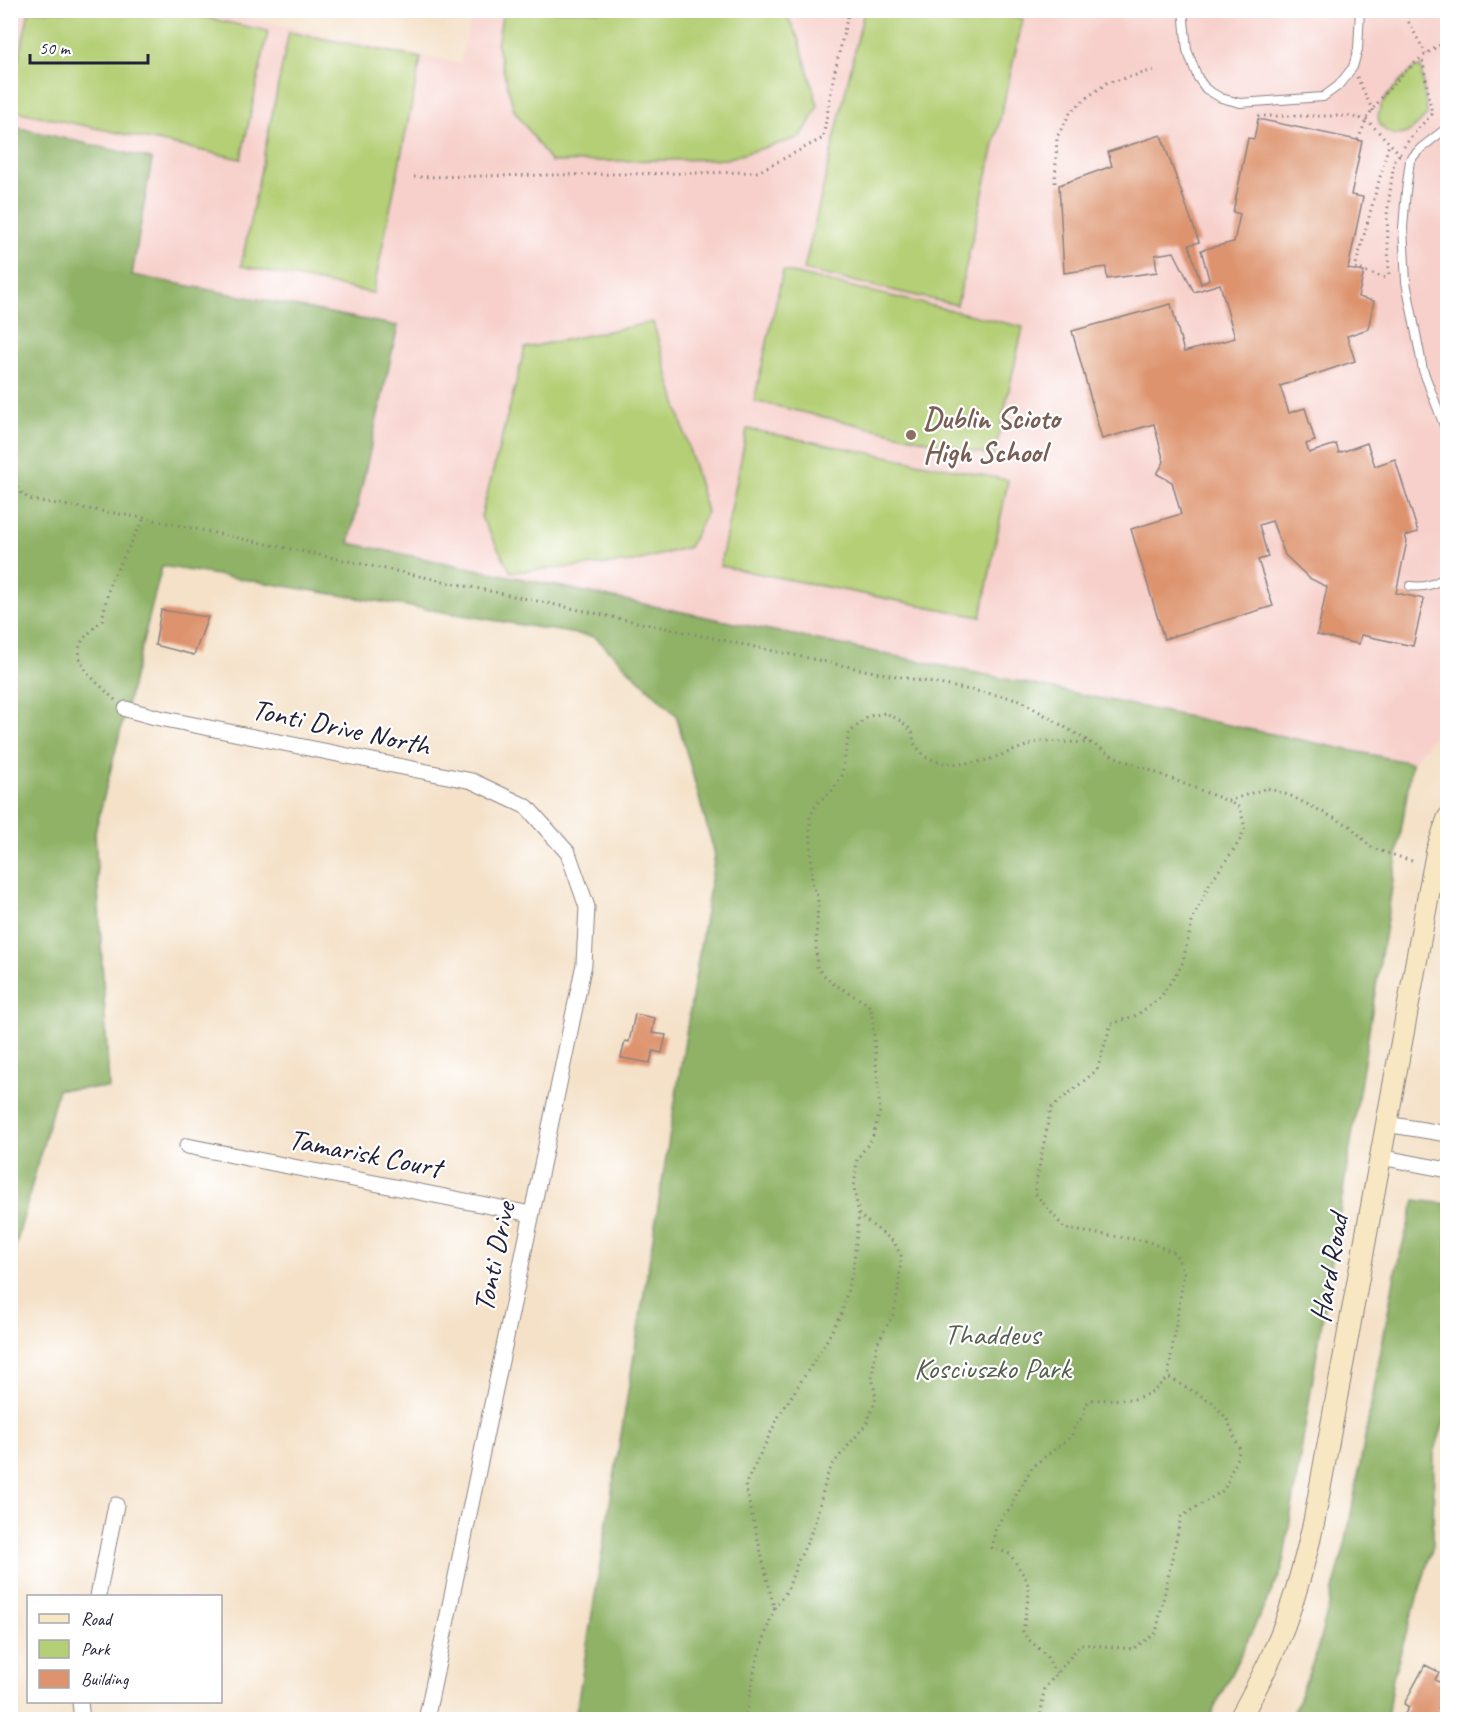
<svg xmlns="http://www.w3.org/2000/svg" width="1458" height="1730" font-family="Caveat,sans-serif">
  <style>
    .built { fill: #f7d0cb }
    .green { fill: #b4cf75; stroke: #6b7858; stroke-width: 1.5 }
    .forest { fill: #8fb266; stroke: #586a50; stroke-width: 1.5 }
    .building { fill: #dd936d }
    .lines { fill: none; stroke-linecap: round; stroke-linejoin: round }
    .service-casing { stroke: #8b8282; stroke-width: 10 }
    .minor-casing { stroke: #8b8282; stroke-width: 17 }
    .secondary-casing { stroke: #8b8282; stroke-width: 23 }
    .path { stroke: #8b8282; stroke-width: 3; stroke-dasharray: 1.5 4.5; stroke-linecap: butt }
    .service { stroke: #fff; stroke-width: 8 }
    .minor { stroke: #fff; stroke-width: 15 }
    .secondary { stroke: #f7e8c3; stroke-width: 21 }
    .education-dot { fill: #8d6e63; stroke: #fff; stroke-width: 2 }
    .labels { text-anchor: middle; stroke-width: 4.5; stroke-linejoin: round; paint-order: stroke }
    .education-label { font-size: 30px; font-weight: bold; fill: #785e54; stroke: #fff; text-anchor: start }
    .street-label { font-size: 30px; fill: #22223b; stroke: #fff }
    .park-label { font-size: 30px; fill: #555f4f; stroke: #fff }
  </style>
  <rect width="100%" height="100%" fill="#fff"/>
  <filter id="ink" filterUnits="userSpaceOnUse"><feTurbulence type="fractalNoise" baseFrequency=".0167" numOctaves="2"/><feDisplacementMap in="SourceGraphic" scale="12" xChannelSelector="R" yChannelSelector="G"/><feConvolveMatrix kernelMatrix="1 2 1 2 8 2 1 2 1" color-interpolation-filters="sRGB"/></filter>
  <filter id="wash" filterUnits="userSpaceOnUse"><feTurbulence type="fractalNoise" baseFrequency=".008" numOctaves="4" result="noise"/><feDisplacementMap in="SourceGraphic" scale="24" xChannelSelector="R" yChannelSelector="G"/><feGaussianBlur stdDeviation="1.35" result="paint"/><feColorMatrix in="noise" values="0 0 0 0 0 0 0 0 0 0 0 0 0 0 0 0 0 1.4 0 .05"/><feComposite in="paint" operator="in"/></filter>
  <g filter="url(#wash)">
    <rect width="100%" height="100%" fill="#f4e1c8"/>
    <path class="built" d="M 14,11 L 217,11 L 460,64 L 473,11 L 1447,11 L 1447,719 L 1412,763 L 349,543 L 398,326 L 132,275 L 152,159 L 11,126 L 10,31 Z"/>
    <path class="green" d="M 988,10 L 1023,19 L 957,305 L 804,270 L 864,11 Z
      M 29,11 L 175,11 L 268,31 L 241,159 L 11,110 L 11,96 Z
      M 503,11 L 785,11 L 799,40 L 818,106 L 801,137 L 726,159 L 551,162 L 514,110 L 497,46 Z
      M 289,32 L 421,58 L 373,293 L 241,266 Z
      M 1421,67 L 1427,115 C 1421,121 1414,130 1406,133 C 1392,139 1375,128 1379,112 C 1383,95 1403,80 1414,68 Z
      M 783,271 L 1023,327 L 994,456 L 754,401 Z
      M 653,322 L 707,512 L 689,547 L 633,562 L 511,572 L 481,517 L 525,348 Z
      M 747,429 L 1008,480 L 981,617 L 720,566 Z"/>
    <path class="forest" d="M 11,126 L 152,159 L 132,275 L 398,326 L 349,543 L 1412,763 L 1282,1570 L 1209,1719 L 575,1719 L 715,855 L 676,715 L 595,637 L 162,566 L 95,832 L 109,1088 L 58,1089 L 11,1263 Z
      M 1415,1200 L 1447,1204 L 1448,1410 L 1434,1453 L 1433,1546 L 1393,1677 L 1387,1719 L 1291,1719 L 1316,1654 L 1346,1541 L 1396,1269 Z"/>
    <g id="blocks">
      <path class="building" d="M 1258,119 L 1362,141 L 1351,195 L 1363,197 L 1348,269 L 1364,272 L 1358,297 L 1374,301 L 1368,329 L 1347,336 L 1355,361 L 1280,386 L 1289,413 L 1305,408 L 1315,441 L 1306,444 L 1309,453 L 1336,444 L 1339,453 L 1367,443 L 1375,466 L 1395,459 L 1418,532 L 1405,536 L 1407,541 L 1396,593 L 1424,599 L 1413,646 L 1361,635 L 1359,644 L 1317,635 L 1327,587 L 1309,578 L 1285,555 L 1272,521 L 1259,525 L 1268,557 L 1258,560 L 1273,606 L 1164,639 L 1131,529 L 1181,514 L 1172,482 L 1157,474 L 1164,462 L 1154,424 L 1102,439 L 1072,331 L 1171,304 L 1184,352 L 1235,338 L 1220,284 L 1194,292 L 1174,252 L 1155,255 L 1157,272 L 1107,279 L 1106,267 L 1064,273 L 1059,185 L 1112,166 L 1108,152 L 1161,135 L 1199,242 L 1189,245 L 1201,284 L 1209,279 L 1201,250 L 1234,242 L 1240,214 L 1233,212 L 1248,138 L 1254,139 Z
        M 161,610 L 208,617 L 194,655 L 155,645 Z
        M 635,1014 L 655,1018 L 652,1033 L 666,1035 L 662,1053 L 653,1051 L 650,1063 L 621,1058 L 625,1041 L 629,1042 Z
        M 1425,1665 L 1439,1672 L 1435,1680 L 1448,1687 L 1448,1704 L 1444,1702 L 1441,1707 L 1440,1706 L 1438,1709 L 1441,1711 L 1436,1720 L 1409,1720 L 1403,1717 L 1409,1707 L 1404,1704 Z"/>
    </g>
  </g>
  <g filter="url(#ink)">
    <use href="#blocks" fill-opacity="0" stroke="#8b8282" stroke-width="1.5"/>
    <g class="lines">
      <g class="service-casing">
        <path id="service" d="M 1183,10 L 1187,50 L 1198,78 L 1206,89 L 1221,98 L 1240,103 L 1323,97 L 1338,86 L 1353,67 L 1358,49 L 1360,10
          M 1448,127 L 1421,148 L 1410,160 L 1406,191 L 1403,228 L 1406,282 L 1423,370 L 1448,436
          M 1410,586 C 1427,588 1434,584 1448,576"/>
      </g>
      <g class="minor-casing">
        <path id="minor" d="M 126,709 L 155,717 L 472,781 L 527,807 L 568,853 L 587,907 L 584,964 L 426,1720
          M 1386,1124 L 1448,1134
          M 187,1146 L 531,1214
          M 1380,1157 L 1448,1170
          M 98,1596 L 116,1505
          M 80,1702 L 82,1720"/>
      </g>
      <g class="secondary-casing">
        <path id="secondary" d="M 1239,1720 C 1251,1698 1263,1676 1273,1653 C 1292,1611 1304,1566 1314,1521 L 1430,886 L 1437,850 L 1448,818"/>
      </g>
      <path class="path" d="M 1408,10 L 1408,21 L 1426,54
        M 10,26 L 14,10
        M 1357,77 L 1373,111
        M 1258,116 L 1348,116 L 1367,120 L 1401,155
        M 1358,140 C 1361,133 1364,125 1367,118 C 1379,97 1424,48 1448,42
        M 1404,147 L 1414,133 L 1432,114 L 1422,57
        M 414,177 L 758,172 L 823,138 L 834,75 L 849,10
        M 1055,183 L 1057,137 L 1070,113 L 1086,98 L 1107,83 L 1158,69
        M 1389,274 L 1387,215 L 1394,161 L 1399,155
        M 1385,278 L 1355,268 L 1389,144
        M 10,471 C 15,485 19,494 32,500 L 144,518 L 864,670 L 1018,699 L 1113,756 L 1228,801 L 1267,788 L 1291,796 L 1350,826 L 1372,848 L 1412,861
        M 115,700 L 88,674 L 80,660 L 79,648 L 83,639 L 102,620 L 110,583 L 144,518
        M 774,1608 L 787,1591 L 798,1561 L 808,1541 L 815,1522 L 827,1476 L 833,1464 L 867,1423 L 876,1398 L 872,1376 L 877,1344 L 894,1313 L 898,1292 L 901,1256 L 894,1242 L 859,1215
        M 1057,1673 L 1052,1667 L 1046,1655 L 1025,1636 L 1023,1631 L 1029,1592 L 1027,1580 L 1010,1554 L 992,1548 L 995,1531 L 1003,1515 L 1012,1507 L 1015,1497 L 1033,1466 L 1071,1437 L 1075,1426 L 1082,1418 L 1086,1404 L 1091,1400 L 1134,1399 L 1153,1392 L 1168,1377
        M 745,1720 L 756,1663 L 774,1608 L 745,1485 L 780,1414 L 822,1349 L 842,1312 L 853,1269 L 859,1215 L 854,1188 L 857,1159 L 872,1139 L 880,1111 L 872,1013 L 868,1004 L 832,983 L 817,968 L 816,946 L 818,899 L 812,882 L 810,817 L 817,803 L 833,790 L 842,775 L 849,733 L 869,716 L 886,713 L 901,721 L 912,731 L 914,743 L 925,757 L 942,763 L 965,764 L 987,760 L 1040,741 L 1090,743
        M 1040,1720 L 1044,1689 L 1081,1644 L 1133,1649 L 1156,1633 L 1181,1517 L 1224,1490 L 1240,1450 L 1227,1419 L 1212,1402 L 1168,1377 L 1184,1272 L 1175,1253 L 1147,1241 L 1065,1229 L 1034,1192 L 1051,1108 L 1097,1070 L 1111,1024 L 1137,1015 L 1160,998 L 1182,965 L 1193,918 L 1210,883 L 1239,842 L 1245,828 L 1240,808 L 1228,801"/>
      <use href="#service" class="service"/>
      <use href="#minor" class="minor"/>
      <use href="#secondary" class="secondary"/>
    </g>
  </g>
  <circle class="education-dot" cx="911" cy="435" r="6"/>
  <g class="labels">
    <g class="education-label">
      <text x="923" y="428">Dublin Scioto<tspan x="923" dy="34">High School</tspan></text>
    </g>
    <g class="street-label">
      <text transform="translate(341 727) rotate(12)" y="10">Tonti Drive North</text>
      <text transform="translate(365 1153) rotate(11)" y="10">Tamarisk Court</text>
      <text transform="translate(494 1257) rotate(-78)" y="10">Tonti Drive</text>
      <text transform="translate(1329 1268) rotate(-80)" y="10">Hard Road</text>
    </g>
    <g class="park-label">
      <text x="992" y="1344">Thaddeus<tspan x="992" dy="34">Kosciuszko Park</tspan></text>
    </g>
  </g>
  <rect width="1458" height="1730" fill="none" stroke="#fff" stroke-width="36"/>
  <rect x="27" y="1595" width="195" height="108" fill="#ffffff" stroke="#a7a7b1" stroke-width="1.5"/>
  <rect x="39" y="1614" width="30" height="9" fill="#f7e8c3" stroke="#a7a7b1" stroke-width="1.5"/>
  <text x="81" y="1625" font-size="18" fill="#22223b">Road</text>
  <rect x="39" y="1640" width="30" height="18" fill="#b4cf75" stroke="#a7a7b1" stroke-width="1.5"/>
  <text x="81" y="1655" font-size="18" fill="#22223b">Park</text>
  <rect x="39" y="1670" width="30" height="18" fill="#dd936d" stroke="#a7a7b1" stroke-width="1.5"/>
  <text x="81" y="1685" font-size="18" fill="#22223b">Building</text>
  <path d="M30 54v9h118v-9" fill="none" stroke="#22223b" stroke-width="3"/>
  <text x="39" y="54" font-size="18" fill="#22223b" stroke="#ffffff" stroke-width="4.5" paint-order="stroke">50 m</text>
</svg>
